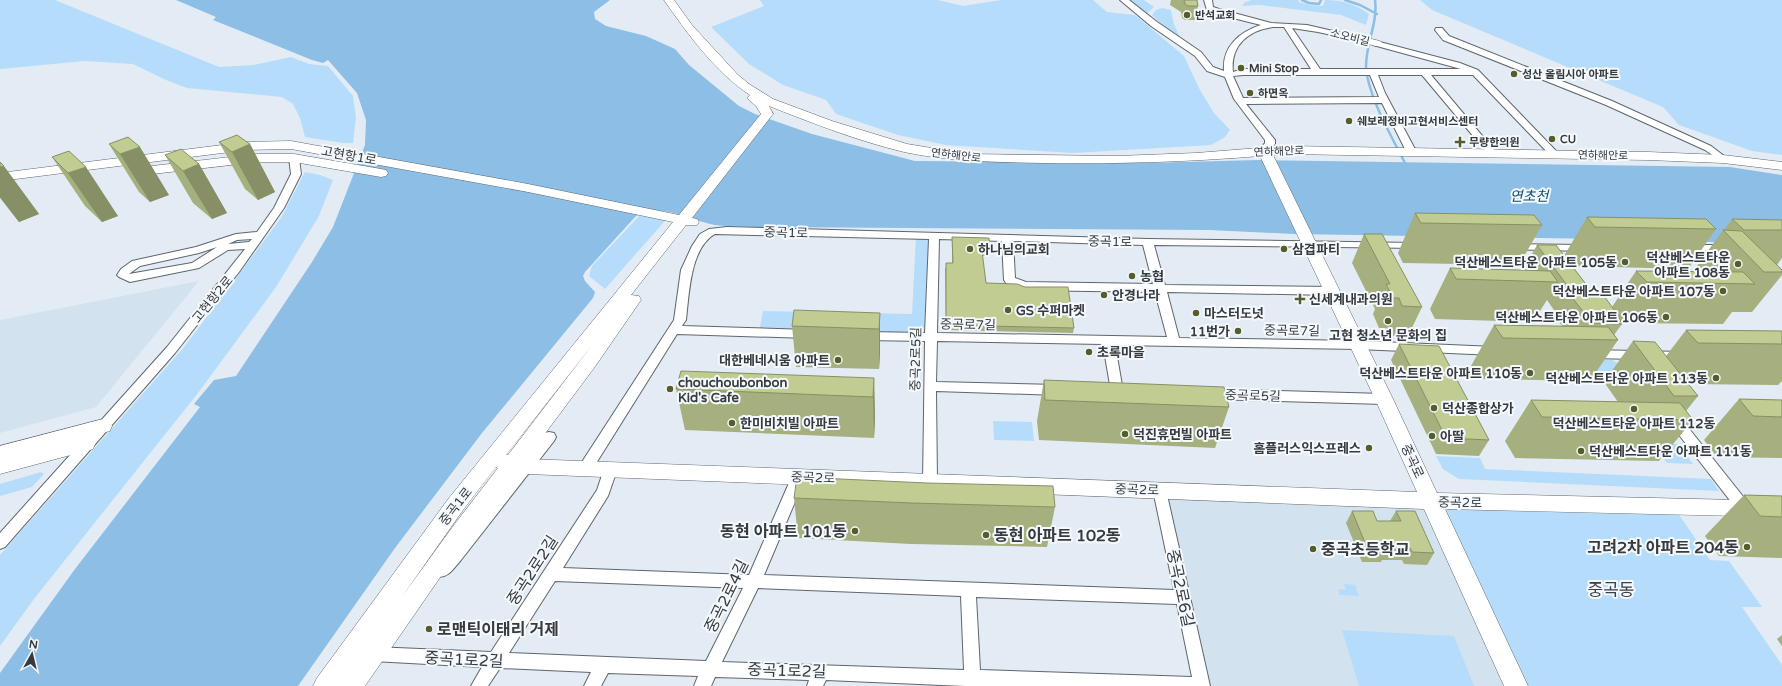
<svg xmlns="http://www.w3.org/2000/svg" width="1782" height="686" font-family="'Varela Round','Noto Sans KR',sans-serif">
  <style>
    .built { fill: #d2e2ef }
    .green { fill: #b6dcfb }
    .water { fill: #8cbee6 }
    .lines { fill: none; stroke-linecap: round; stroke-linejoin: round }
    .stream { stroke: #8cbee6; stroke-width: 2.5 }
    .street-casing { stroke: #5e666d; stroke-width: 2 }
    .secondary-casing { stroke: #5e666d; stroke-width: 1 }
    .street { fill: #fff; fill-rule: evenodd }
    .secondary { fill: #fff; fill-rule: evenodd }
    .wall { fill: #a6af7e }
    .shaded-wall { fill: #878f66 }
    .building { fill: #c1cc92; stroke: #878f66 }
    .poi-dot { fill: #555d2b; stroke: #f4f9fe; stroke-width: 1.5 }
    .labels { text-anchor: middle; stroke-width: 4; stroke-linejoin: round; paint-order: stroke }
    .far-poi-label { font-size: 11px; font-weight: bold; fill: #373b3e; stroke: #f4f9fe; text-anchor: start }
    .far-street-label { font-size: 11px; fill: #373b3e; stroke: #f4f9fe }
    .street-label { font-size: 13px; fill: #373b3e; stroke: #f4f9fe }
    .poi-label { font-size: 13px; font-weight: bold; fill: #373b3e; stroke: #f4f9fe; text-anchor: start }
    .water-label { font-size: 14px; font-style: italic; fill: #0b486e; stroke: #f4f9fe }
    .near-poi-label { font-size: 16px; font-weight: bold; fill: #373b3e; stroke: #f4f9fe; text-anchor: start }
    .near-street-label { font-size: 16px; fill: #373b3e; stroke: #f4f9fe }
    .near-neighbourhood-label { font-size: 17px; fill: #394046; stroke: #f4f9fe }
  </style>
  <rect width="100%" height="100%" fill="#e3ecf4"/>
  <path class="built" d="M 199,281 L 96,407 L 0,433 L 0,320 Z
    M 1160,490 L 1432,501 L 1516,686 L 1202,686 Z"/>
  <path class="green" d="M 0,0 L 55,0 L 219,67 L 254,65 L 291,57 L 309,64 L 328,66 L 353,96 L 356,117 L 353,143 L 343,143 L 305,137 L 300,118 L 293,104 L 282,97 L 187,88 L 166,80 L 133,64 L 85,61 L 0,69 Z
    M 760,0 L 938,0 L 963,6 L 1001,0 L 1093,0 L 1107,12 L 1135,15 L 1184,56 L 1200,90 L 1214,113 L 1230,130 L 1225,137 L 1211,145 L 1073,153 L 946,145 L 898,135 L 836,114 L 826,100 L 783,85 L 749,64 L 711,27 L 764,6 Z
    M 1129,0 L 1144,0 L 1154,7 L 1146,14 Z
    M 1252,0 L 1298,0 L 1299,2 L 1310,5 L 1323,6 L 1325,0 C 1342,0 1355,4 1369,14 L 1366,25 L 1341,15 L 1259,5 L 1242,6 L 1245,2 Z
    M 1420,0 L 1782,0 L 1782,155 L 1752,151 L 1679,125 L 1663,107 L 1432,10 Z
    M 1162,8 L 1171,10 L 1173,21 L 1179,36 L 1175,36 L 1152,15 L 1156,10 Z
    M 305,172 L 320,175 L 333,180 L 319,216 L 276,287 L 198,393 L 34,599 L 0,646 L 0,555 L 185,346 L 281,218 Z
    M 659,211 L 671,214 L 605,289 L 589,276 L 592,266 L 642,213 Z
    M 916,236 L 934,236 L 931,337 L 759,333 L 763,311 L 912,314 Z
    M 1580,360 L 1612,360 L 1619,364 L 1629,377 L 1591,376 Z
    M 993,421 L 1032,422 L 1034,441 L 994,440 Z
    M 1652,444 L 1678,444 L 1693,464 L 1667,463 Z
    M 1436,456 L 1480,458 L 1485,469 L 1711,479 L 1719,491 L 1459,479 L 1443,469 Z
    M 41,472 L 44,474 L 32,487 L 0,496 L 0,484 Z
    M 1432,501 L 1673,506 L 1710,560 L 1729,561 L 1762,607 L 1742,607 L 1782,665 L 1782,686 L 1516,686 Z
    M 1344,584 L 1355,585 L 1359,596 L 1340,595 L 1338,589 L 1346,590 Z
    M 1342,630 L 1454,636 L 1474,686 L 1359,686 Z"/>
  <path class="water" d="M 176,0 L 610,0 L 594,12 L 595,19 L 606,26 L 646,36 L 675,49 L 689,65 L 739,106 L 755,114 L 812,134 L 915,161 L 1145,163 L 1259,160 L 1730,167 L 1782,175 L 1782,248 L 1768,245 L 1669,240 L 1294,234 L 1209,230 L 755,227 C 742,226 728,227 715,225 C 691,221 657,200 635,217 L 585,272 L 583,276 L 585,281 L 595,292 L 593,298 L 482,433 L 395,548 L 298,686 L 0,686 L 0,673 L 75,569 L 200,407 L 194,404 L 214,380 L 236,376 L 312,262 L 333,227 L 365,145 L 366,120 L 357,93 L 328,60 L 323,63 L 312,60 L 213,20 L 216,17 Z"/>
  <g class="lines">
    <path class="stream" d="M 1302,0 L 1309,3 L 1319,4 L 1321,0
      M 1345,0 L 1360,5 L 1377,14
      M 1375,0 C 1378,23 1366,43 1366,66 C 1367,95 1393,139 1406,165"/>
    <g class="street-casing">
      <path id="street" d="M 1120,0 L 1129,0 L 1157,22 L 1201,52 L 1213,67 L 1224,71 C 1222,47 1239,32 1261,25 L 1213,13 L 1207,10 L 1204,0 L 1212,0 L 1213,7 L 1219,9 L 1271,23 L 1307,25 L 1363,38 L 1367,40 L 1363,42 L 1318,32 L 1292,28 L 1320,69 L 1461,69 L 1373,45 L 1373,41 L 1376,41 L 1460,63 L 1478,70 L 1559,154 L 1554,157 L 1551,156 L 1473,75 L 1431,75 L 1495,151 L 1497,153 L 1495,155 L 1489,155 L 1422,75 L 1378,75 L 1385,93 L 1416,151 L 1414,153 L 1411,154 L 1406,151 L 1382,103 L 1246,104 L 1275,140 L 1275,144 L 1267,152 L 1261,152 L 1259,150 L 1265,143 L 1265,140 L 1234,99 L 1225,77 L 1207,71 L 1195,56 L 1151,26 ZM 1273,27 L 1284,27 L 1311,69 L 1243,69 L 1233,72 C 1230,46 1248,30 1273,27 ZM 1243,75 L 1370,75 L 1379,97 L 1243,98 L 1233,76 Z
        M 1436,28 L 1442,28 L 1449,36 L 1612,101 L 1711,146 L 1728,159 L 1723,162 L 1705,150 L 1606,105 L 1443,40 L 1435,30 Z
        M 294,155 L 299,158 L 301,174 L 284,208 L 239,272 L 175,353 L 5,547 L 0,549 L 0,533 L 167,347 L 245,249 L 228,250 L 199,268 L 130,282 L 119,277 L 117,275 L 121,269 L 132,261 L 196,247 L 236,234 L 257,232 L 274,208 L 291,174 L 289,158 ZM 252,239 L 249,242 L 228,244 L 237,240 ZM 217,247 L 192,263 L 129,274 L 140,266 L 199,253 Z
        M 727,227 L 1148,239 L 1416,243 L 1421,246 L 1420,248 L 1154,245 L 1165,285 L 1332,287 L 1336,288 L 1338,291 L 1336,294 L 1332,295 L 1167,292 L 1179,338 L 1358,341 L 1495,347 L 1499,348 L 1501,351 L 1499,354 L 1495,355 L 1358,349 L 1115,345 L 1123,391 L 1121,394 L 1117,396 L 1113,394 L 1111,391 L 1103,344 L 937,341 L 936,382 L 1058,385 L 1062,387 L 1064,390 L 1062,393 L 1058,395 L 936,391 L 937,482 L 935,486 L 930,487 L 925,486 L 923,482 L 925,341 L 866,340 L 862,339 L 860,336 L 862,333 L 866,332 L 925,333 L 929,239 L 715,234 C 690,248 689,294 686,320 L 682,326 L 809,330 L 813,331 L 815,334 L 813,337 L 809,338 L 677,334 L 590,473 L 585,474 L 580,473 L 578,469 L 580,465 L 674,320 L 681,270 L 692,246 L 700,234 L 709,229 ZM 939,239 L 1002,241 L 1004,280 L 1006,283 L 1024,290 L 1155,292 L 1167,337 L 937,333 ZM 1013,241 L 1143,245 L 1153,284 L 1026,282 L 1015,278 Z
        M 1514,244 L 1584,245 L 1589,248 L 1584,251 L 1510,249 L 1509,247 L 1510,245 Z
        M 1686,245 L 1726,245 L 1731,248 L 1726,251 L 1682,250 L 1681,248 L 1682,246 Z
        M 1591,350 L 1683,352 L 1687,353 L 1689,356 L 1687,359 L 1683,360 L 1591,358 L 1587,357 L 1585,354 L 1587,351 Z
        M 1211,389 L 1384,394 L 1389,396 L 1390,399 L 1389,402 L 1384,404 L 1211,399 L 1207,397 L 1205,394 L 1207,391 Z
        M 1674,414 L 1679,416 L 1749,504 L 1751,508 L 1749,512 L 1744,514 L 1739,512 L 1669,422 L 1667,419 L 1669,416 Z
        M 549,432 L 554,433 L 556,437 L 554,441 L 461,560 C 454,568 447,580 436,576 L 433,571 L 436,566 L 451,552 L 544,433 Z
        M 610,465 L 615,466 L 617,470 L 608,496 L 563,568 L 749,575 L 792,476 L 794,472 L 799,471 L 804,472 L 806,476 L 764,575 L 1174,590 L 1153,490 L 1155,486 L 1160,484 L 1165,486 L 1210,686 L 965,686 L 826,680 L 823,686 L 807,686 L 809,680 L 715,677 L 711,686 L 694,686 L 698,676 L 608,673 L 601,686 L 584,686 L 591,672 L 500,668 L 488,686 L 471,686 L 482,667 L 373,661 L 367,659 L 365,654 L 367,649 L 373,647 L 491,652 L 597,490 L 605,466 ZM 555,581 L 743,588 L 706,661 L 509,653 ZM 758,588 L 961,596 L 964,670 L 722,662 ZM 976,597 L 1177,604 L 1192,677 L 980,670 Z"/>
    </g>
    <g class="secondary-casing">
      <path id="secondary" d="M 664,0 L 674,0 L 692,25 L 737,74 L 749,84 L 773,99 L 832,121 L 907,144 L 968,154 L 1117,156 L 1196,153 L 1259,148 C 1265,145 1278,147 1287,146 L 1648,152 L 1723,155 L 1782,162 L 1782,170 L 1723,163 L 1648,160 L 1287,154 L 1273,155 L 1393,399 L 1437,493 L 1782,501 L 1782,517 L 1445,509 L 1528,686 L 1504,686 L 1424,509 L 527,474 L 517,472 L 468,537 L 365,686 L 339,686 L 340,684 L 339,686 L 313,686 L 317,678 L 449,498 L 673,222 L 528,192 L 291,149 L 246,150 L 0,181 L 0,173 L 246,142 L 291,141 L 528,184 L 679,215 L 761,114 L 756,106 L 747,98 L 750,95 C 717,74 686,32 664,0 ZM 769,106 C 812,123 858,141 904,152 C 951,162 997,162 1045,163 C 1117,164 1188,162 1260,156 L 1375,399 L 1417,492 L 526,459 L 594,368 L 641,300 L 639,296 L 631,295 L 686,225 L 697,225 L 699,222 L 697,219 L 692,218 L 773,114 ZM 593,344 L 508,455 L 506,455 ZM 496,467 L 498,468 L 454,525 L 401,598 L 463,510 Z
        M 1363,37 L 1380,41 L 1382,43 L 1376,46 L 1359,42 L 1357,40 Z
        M 257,154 L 294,154 L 381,169 L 386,170 L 388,173 L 386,176 L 381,177 L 294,162 L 257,162 L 135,176 L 130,175 L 128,172 L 130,169 L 135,168 Z
        M 103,419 L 110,421 L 112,426 L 110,431 L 87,437 L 93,439 L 95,444 L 93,449 L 0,474 L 0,446 Z"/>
    </g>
    <use href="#street" class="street"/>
    <use href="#secondary" class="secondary"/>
  </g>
  <path class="wall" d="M 1171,0 L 1197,0 L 1198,6 L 1195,20 L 1185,20 L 1182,18 L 1181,12 L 1170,5 Z
    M 219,142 L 250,144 L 275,192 L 258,200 L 245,189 Z
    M 109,144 L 169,195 L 150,202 L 139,192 Z
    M 165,155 L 199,164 L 227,213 L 212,219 L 193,203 Z
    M 52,157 L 118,216 L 102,222 L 85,206 Z
    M 0,162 L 39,214 L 19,222 L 0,198 Z
    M 1415,213 L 1542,225 L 1519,265 L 1403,263 L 1398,253 Z
    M 1587,217 L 1716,229 L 1688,269 L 1572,266 L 1595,296 L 1612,307 L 1636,271 L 1695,271 L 1694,270 L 1723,230 L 1724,230 L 1732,219 L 1782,220 L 1782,258 L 1777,265 L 1782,270 L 1782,275 L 1752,312 L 1732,312 L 1723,324 L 1621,323 L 1622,324 L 1614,335 L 1618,340 L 1590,381 L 1479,379 L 1471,366 L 1494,325 L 1562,326 L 1557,319 L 1558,316 L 1547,300 L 1533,322 L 1435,319 L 1430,309 L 1450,268 L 1526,271 L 1524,268 L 1537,245 L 1564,256 Z
    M 1364,234 L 1422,307 L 1408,336 L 1388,336 L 1385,328 L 1379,328 L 1373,314 L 1375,309 L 1352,263 Z
    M 952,237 L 990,251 L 989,256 L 982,256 L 986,283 L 1074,328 L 1073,333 L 946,330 L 945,268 L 952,263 Z
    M 880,313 L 880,353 L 879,369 L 796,367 L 792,326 Z
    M 1686,330 L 1782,331 L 1782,381 L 1778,385 L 1688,384 L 1698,396 L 1686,411 L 1693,420 L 1659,461 L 1515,458 L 1505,441 L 1531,400 L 1618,402 L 1604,382 L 1633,341 L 1666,356 Z
    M 1399,344 L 1489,440 L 1479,456 L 1436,454 L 1391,360 Z
    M 874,378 L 875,419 L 874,438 L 685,430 L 676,389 Z
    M 1044,380 L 1229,407 L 1215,448 L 1039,440 L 1037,421 Z
    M 1739,399 L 1782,400 L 1782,458 L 1717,457 L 1704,440 Z
    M 1744,495 L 1782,496 L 1782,558 L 1719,556 L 1705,536 Z
    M 794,498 L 1055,507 L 1047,547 L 911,544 L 798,538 Z
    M 1352,511 L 1377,521 L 1390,521 L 1396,511 L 1434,553 L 1427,565 L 1404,564 L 1402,560 L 1382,560 L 1381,562 L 1362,562 L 1346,523 Z
    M 1782,635 L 1782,646 L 1777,639 Z"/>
  <path class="shaded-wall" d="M 250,144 L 275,192 L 258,200 L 232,152 Z
    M 140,147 L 169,195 L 150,202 L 120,154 Z
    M 199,164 L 227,213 L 212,219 L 183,171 Z
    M 4,166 L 39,214 L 19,222 L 0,197 L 0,167 Z
    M 86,167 L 118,216 L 102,222 L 68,173 Z
    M 880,313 L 880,353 L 879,369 L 879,329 Z
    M 874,378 L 875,419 L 874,438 L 873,397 Z"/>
  <path class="building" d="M 1184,0 L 1197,0 L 1198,6 L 1188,6 L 1185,4 Z
    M 237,135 L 250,144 L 232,152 L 219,142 Z
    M 128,137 L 140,147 L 120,154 L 109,144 Z
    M 181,149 L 199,164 L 183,171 L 165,155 Z
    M 69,151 L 86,167 L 68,173 L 52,157 Z
    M 0,162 L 4,166 L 0,167 Z
    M 1415,213 L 1534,215 L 1542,225 L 1421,223 Z
    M 1587,217 L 1706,219 L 1716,229 L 1595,227 Z
    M 1732,219 L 1782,220 L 1782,230 L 1744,230 Z
    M 1723,230 L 1742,231 L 1782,270 L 1782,272 L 1764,272 Z
    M 1364,234 L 1382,234 L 1422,307 L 1402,306 L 1399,298 L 1393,298 L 1386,284 L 1390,284 Z
    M 952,237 L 989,238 L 990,251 L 982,251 L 986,283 L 1017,284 L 1025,287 L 1068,287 L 1074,328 L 946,325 L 946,263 L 953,263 Z
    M 1537,245 L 1556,245 L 1595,296 L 1604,296 L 1618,315 L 1622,324 L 1592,323 L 1571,296 L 1575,296 Z
    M 1450,268 L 1550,271 L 1558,282 L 1456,279 Z
    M 1636,271 L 1743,272 L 1755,284 L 1647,282 Z
    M 794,310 L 880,313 L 879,329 L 792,326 Z
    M 1494,325 L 1608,327 L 1618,340 L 1503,338 Z
    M 1686,330 L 1782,331 L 1782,344 L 1698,343 Z
    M 1633,341 L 1655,342 L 1698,396 L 1674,396 Z
    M 1399,344 L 1439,346 L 1489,440 L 1446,438 Z
    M 681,371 L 874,378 L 873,397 L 676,389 Z
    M 1044,380 L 1224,387 L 1229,407 L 1045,400 Z
    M 1739,399 L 1782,400 L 1782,417 L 1753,416 Z
    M 1531,400 L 1680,403 L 1693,420 L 1542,417 Z
    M 797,477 L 927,483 L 1053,486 L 1055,507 L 912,503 L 794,498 Z
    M 1744,495 L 1782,496 L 1782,517 L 1760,516 Z
    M 1352,511 L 1373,511 L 1377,521 L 1401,521 L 1396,511 L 1415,511 L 1434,553 L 1412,552 L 1410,548 L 1387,548 L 1388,550 L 1368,550 Z"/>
  <g class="poi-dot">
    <circle cx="1187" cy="15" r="4"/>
    <circle cx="1241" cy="68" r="4"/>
    <circle cx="1514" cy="74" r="4"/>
    <circle cx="1250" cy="93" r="4"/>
    <circle cx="1349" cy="121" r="4"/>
    <circle cx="1552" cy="139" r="4"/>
    <path d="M1458 136h4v4h4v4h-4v4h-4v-4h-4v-4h4z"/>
    <circle cx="970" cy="249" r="4"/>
    <circle cx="1284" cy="249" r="4"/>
    <circle cx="1625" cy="262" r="4"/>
    <circle cx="1738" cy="264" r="4"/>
    <circle cx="1132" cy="276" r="4"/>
    <circle cx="1723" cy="291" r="4"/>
    <circle cx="1104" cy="295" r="4"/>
    <path d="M1298 293h4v4h4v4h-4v4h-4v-4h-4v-4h4z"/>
    <circle cx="1008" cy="310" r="4"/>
    <circle cx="1196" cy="313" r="4"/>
    <circle cx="1666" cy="317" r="4"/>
    <circle cx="1388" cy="321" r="4"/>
    <circle cx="1238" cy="331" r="4"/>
    <circle cx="1089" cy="352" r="4"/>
    <circle cx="838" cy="360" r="4"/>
    <circle cx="1530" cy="373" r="4"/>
    <circle cx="1716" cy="378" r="4"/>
    <circle cx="670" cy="389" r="4"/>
    <circle cx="1434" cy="408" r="4"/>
    <circle cx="1634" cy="409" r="4"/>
    <circle cx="732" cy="423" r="4"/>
    <circle cx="1125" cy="434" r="4"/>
    <circle cx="1432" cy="436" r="4"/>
    <circle cx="1369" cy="448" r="4"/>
    <circle cx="1581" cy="451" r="4"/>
    <circle cx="855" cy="531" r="4"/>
    <circle cx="986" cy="535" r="4"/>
    <circle cx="1747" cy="547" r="4"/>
    <circle cx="1313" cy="549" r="4"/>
    <circle cx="429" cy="629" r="4"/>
  </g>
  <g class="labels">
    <g class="far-poi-label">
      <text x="1195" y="19">반석교회</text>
      <text x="1249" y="72">Mini Stop</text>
      <text x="1522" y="78">성산 올림시아 아파트</text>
      <text x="1258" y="97">하면옥</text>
      <text x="1357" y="125">쉐보레정비고현서비스센터</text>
      <text x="1560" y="143">CU</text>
      <text x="1469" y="146">무량한의원</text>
    </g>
    <g class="far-street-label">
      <text transform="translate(1350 37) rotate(14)" y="4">소오비길</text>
      <text transform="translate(1279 151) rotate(-2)" y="4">연하해안로</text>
      <text transform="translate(956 155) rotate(7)" y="4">연하해안로</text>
      <text transform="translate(1603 155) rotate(1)" y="4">연하해안로</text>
    </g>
    <g class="street-label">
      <text transform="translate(349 155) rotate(10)" y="5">고현항1로</text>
      <text transform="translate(786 232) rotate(2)" y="5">중곡1로</text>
      <text transform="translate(1110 241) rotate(1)" y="5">중곡1로</text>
      <text transform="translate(212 299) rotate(-51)" y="5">고현항2로</text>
      <text transform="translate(968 324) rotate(1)" y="5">중곡로7길</text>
      <text transform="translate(1292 330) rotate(1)" y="5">중곡로7길</text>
      <text transform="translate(915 359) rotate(-89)" y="5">중곡2로5길</text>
      <text transform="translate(1253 395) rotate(2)" y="5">중곡로5길</text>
      <text transform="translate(1413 461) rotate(65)" y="5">중곡로</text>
      <text transform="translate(813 477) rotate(2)" y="5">중곡2로</text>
      <text transform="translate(1137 489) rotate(2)" y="5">중곡2로</text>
      <text transform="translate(1460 502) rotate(1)" y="5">중곡2로</text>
      <text transform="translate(455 506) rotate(-52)" y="5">중곡1로</text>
    </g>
    <g class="poi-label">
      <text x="978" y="254">하나님의교회</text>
      <text x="1292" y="254">삼겹파티</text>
      <text x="1730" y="262" text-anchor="end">덕산베스트타운<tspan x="1730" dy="15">아파트 108동</tspan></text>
      <text x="1617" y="267" text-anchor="end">덕산베스트타운 아파트 105동</text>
      <text x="1140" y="281">농협</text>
      <text x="1715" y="296" text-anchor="end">덕산베스트타운 아파트 107동</text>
      <text x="1112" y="300">안경나라</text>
      <text x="1309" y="304">신세계내과의원</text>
      <text x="1016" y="315">GS 수퍼마켓</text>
      <text x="1204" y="318">마스터도넛</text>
      <text x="1658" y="322" text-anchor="end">덕산베스트타운 아파트 106동</text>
      <text x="1230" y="336" text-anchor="end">11번가</text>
      <text x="1388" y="340" text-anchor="middle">고현 청소년 문화의 집</text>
      <text x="1097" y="357">초록마을</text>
      <text x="830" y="365" text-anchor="end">대한베네시움 아파트</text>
      <text x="1522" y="378" text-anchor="end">덕산베스트타운 아파트 110동</text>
      <text x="1708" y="383" text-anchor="end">덕산베스트타운 아파트 113동</text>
      <text x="678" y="387">chouchoubonbon<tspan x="678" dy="15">Kid's Cafe</tspan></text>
      <text x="1442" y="413">덕산종합상가</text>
      <text x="740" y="428">한미비치빌 아파트</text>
      <text x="1634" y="428" text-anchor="middle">덕산베스트타운 아파트 112동</text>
      <text x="1133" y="439">덕진휴먼빌 아파트</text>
      <text x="1440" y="441">아딸</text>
      <text x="1361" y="453" text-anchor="end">홈플러스익스프레스</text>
      <text x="1589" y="456">덕산베스트타운 아파트 111동</text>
    </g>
    <g class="water-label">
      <text x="1529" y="201">연초천</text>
    </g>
    <g class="near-poi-label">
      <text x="847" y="537" text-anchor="end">동현 아파트 101동</text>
      <text x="994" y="541">동현 아파트 102동</text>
      <text x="1739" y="553" text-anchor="end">고려2차 아파트 204동</text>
      <text x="1321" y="555">중곡초등학교</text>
      <text x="437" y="635">로맨틱이태리 거제</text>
    </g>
    <g class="near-street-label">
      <text transform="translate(532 570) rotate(-57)" y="6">중곡2로2길</text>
      <text transform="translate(1181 588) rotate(78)" y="6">중곡2로6길</text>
      <text transform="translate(726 596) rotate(-64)" y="6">중곡2로4길</text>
      <text transform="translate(464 659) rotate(3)" y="6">중곡1로2길</text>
      <text transform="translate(787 670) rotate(2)" y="6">중곡1로2길</text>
    </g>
    <g class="near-neighbourhood-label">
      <text x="1611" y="596">중곡동</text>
    </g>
  </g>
  <g transform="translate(32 654) rotate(8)" stroke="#f4f9fe" stroke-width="3" paint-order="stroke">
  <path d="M0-3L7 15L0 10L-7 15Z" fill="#373b3e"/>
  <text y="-6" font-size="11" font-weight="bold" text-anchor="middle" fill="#373b3e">N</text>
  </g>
</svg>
